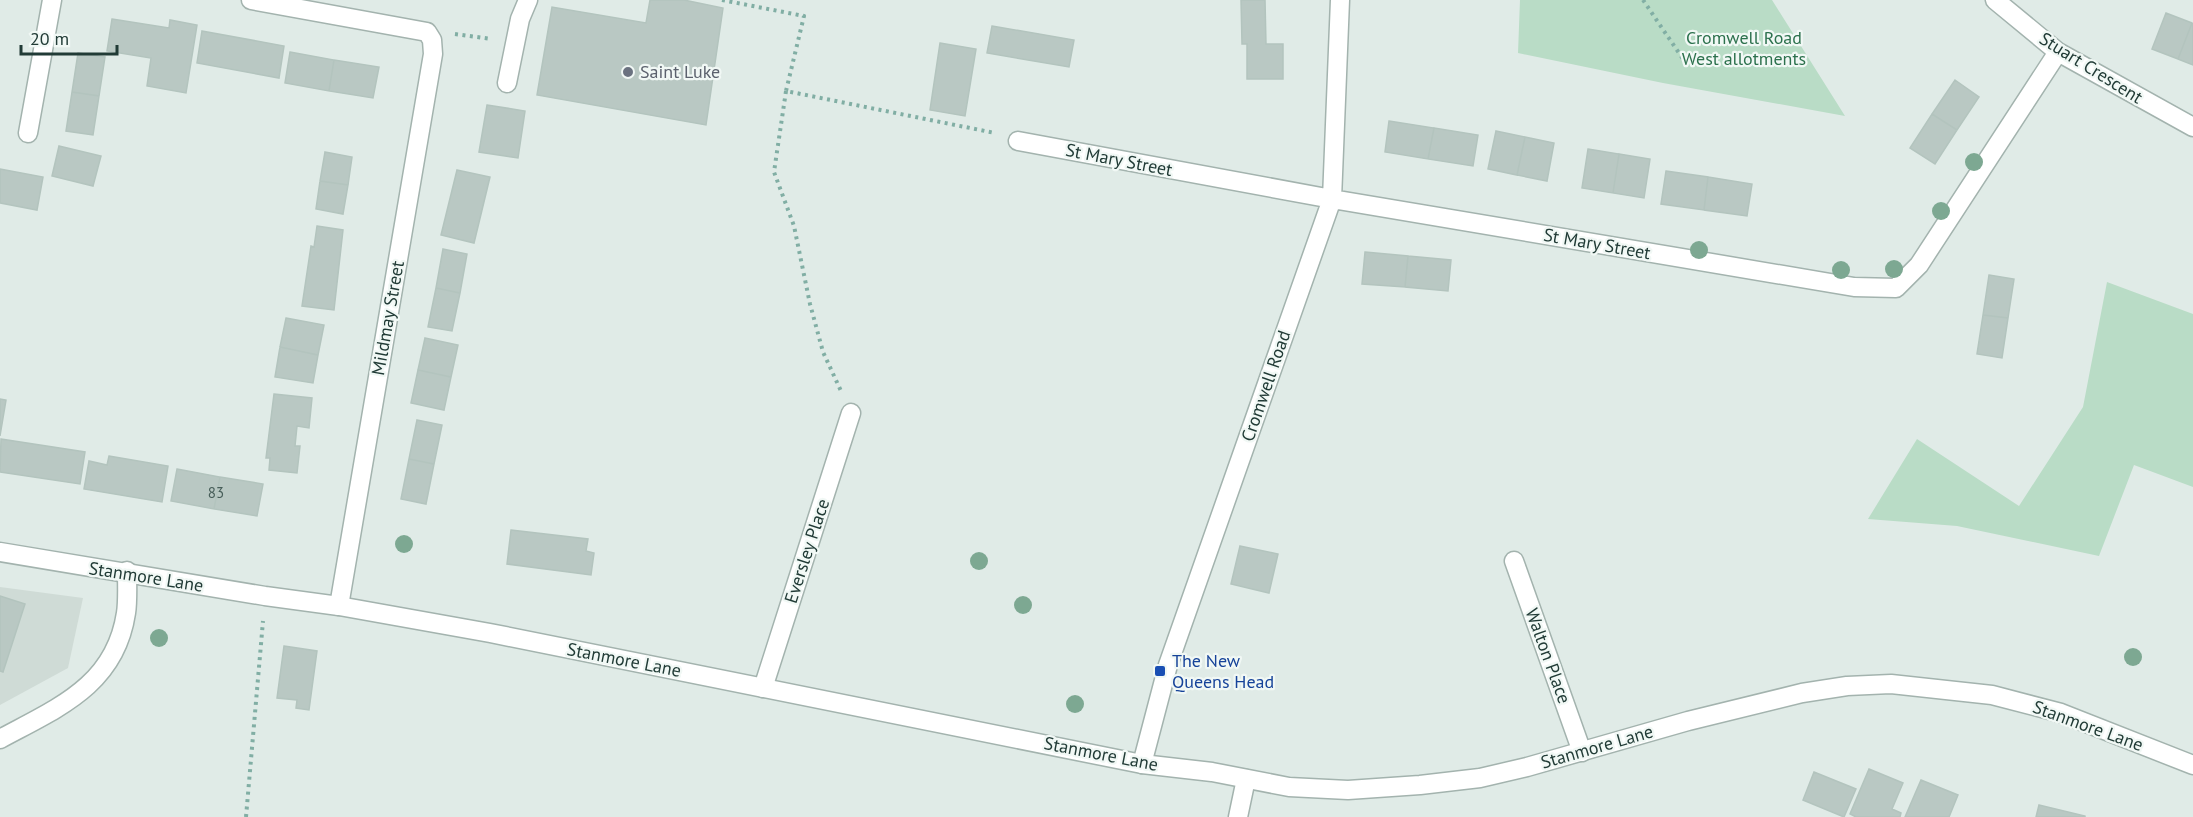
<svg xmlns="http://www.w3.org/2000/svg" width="2193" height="817" font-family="'PT Sans',sans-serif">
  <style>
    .built { fill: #cfdbd6 }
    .green { fill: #b9dcc6 }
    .building { fill: #b9c8c3; stroke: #b3c4be; stroke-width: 1.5 }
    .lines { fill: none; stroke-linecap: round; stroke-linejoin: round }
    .service-casing { stroke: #a3b3ae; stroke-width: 21 }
    .minor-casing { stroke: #a3b3ae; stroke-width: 21 }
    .tertiary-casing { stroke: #a3b3ae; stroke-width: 21 }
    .path { stroke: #81aea4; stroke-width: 4; stroke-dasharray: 3 4.5; stroke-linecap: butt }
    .service { stroke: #fff; stroke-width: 18 }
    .minor { stroke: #fff; stroke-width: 18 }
    .tertiary { stroke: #fff; stroke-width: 18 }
    .tree { fill: #7da892 }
    .worship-dot { fill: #6b7280; stroke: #f1f8f5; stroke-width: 2 }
    .transit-dot { fill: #1a4fb4; stroke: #f1f8f5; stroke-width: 2 }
    .labels { text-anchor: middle; stroke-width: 4.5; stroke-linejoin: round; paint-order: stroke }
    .number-label { font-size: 15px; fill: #475e59 }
    .park-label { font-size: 18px; fill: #2c714d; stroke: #f1f8f5 }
    .street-label { font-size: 18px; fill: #213b36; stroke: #f1f8f5 }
    .worship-label { font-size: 18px; fill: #5b616d; stroke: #f1f8f5; text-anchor: start }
    .transit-label { font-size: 18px; fill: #164399; stroke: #f1f8f5; text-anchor: start }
  </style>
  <rect width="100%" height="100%" fill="#e0ebe7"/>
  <path class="built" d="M 0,587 L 83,598 L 68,668 L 0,705 Z"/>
  <path class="green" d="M 1520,0 L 1772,0 L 1845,116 L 1663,83 L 1518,53 Z
    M 2107,282 L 2193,314 L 2193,487 L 2134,465 L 2099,556 L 1957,526 L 1868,519 L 1917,439 L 2019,506 L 2083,407 Z"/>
  <path class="building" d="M 650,0 L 684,0 L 723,8 L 706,125 L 537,95 L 552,7 L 646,23 Z
    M 1241,0 L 1265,0 L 1266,44 L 1283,44 L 1283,79 L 1247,79 L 1247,44 L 1242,44 Z
    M 2166,13 L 2192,23 L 2178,59 L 2152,49 Z
    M 112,19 L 169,28 L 170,20 L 197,25 L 186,93 L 147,86 L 151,58 L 107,51 Z
    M 2192,23 L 2193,24 L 2193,65 L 2178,59 Z
    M 992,26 L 1074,40 L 1069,67 L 987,53 Z
    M 202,31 L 284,46 L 279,78 L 197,63 Z
    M 940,43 L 976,49 L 965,116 L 930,110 Z
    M 290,52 L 334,60 L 329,91 L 285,83 Z
    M 78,53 L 105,57 L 99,96 L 72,92 Z
    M 334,60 L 379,67 L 373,98 L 329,91 Z
    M 1955,80 L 1979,97 L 1957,130 L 1932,114 Z
    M 72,92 L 99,96 L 93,135 L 66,131 Z
    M 487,105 L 525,111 L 518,158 L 479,152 Z
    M 1932,114 L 1957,130 L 1935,164 L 1910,148 Z
    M 1389,121 L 1434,128 L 1428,159 L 1385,152 Z
    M 1434,128 L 1478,135 L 1473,166 L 1428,159 Z
    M 1496,131 L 1525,137 L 1517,175 L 1488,169 Z
    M 1525,137 L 1554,143 L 1547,181 L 1517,175 Z
    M 59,146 L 101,156 L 93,186 L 52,176 Z
    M 1588,149 L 1619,154 L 1613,193 L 1582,188 Z
    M 325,152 L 352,157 L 348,185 L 320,181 Z
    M 1619,154 L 1650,159 L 1644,198 L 1613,193 Z
    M 0,169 L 43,177 L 37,210 L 0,203 Z
    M 457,170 L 490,177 L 474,243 L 441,235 Z
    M 1666,171 L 1708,177 L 1704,210 L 1661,204 Z
    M 1708,177 L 1752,184 L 1747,216 L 1704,210 Z
    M 320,181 L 348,185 L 343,214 L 316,209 Z
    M 317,226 L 343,230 L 334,310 L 302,306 L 311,246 L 314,247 Z
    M 443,249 L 467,254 L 460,293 L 436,288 Z
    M 1365,252 L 1408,256 L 1405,287 L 1362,284 Z
    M 1408,256 L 1451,260 L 1448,291 L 1405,287 Z
    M 1989,275 L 2014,279 L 2008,318 L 1983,315 Z
    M 436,288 L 460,293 L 452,331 L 428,327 Z
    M 1983,315 L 2008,318 L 2002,358 L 1977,354 Z
    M 286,318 L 324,325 L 318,355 L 280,347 Z
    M 425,338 L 458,345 L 451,377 L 418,370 Z
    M 280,347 L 318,355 L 313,383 L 275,377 Z
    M 418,370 L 451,377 L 444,410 L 411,403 Z
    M 274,394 L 312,398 L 309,428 L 297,426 L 295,446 L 300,446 L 297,473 L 269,470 L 270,458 L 266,458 Z
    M 0,399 L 6,400 L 0,436 Z
    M 417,420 L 442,425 L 434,464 L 409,459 Z
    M 1,439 L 85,452 L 80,484 L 0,472 Z
    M 109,456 L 168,466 L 162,502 L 84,489 L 89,461 L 107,465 Z
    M 409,459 L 434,464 L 426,504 L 401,499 Z
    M 177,469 L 220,477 L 214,509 L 171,501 Z
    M 220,477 L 263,484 L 257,516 L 214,509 Z
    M 511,530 L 588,539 L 586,551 L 594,553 L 591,575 L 507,564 Z
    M 1240,546 L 1278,554 L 1269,593 L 1231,584 Z
    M 0,596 L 25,604 L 3,672 L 0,671 Z
    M 284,646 L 317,651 L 309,710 L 296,708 L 297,700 L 277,698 Z
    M 1869,769 L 1903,783 L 1892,809 L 1901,813 L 1900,817 L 1856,817 L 1850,814 Z
    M 1814,772 L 1856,789 L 1844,817 L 1803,800 Z
    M 1921,780 L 1958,795 L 1949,817 L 1905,817 Z
    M 2039,805 L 2085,816 L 2085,817 L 2036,817 Z"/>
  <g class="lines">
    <g class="service-casing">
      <path id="service" d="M 507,83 L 520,19 L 528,0
        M 1238,817 L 1246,779"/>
    </g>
    <g class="minor-casing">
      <path id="minor" d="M 251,0 L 427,32 L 432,40 L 433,54 L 339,606
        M 1995,0 L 2058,52 L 2193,127
        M 28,133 L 52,0
        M 1018,141 L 1332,199 L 1854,287 L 1896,288 L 1919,265 L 2058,52
        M 1514,561 L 1582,752
        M 763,688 L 851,413
        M 0,739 C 57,708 115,686 126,613 C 128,600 127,585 127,571
        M 1142,764 L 1168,665 L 1332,199 L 1340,0"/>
    </g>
    <g class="tertiary-casing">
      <path id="tertiary" d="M 0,552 L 265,596 L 339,606 L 490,633 L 1142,764 L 1212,772 L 1289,787 L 1348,790 L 1420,785 L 1480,778 L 1527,767 L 1688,721 L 1802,693 L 1847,686 L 1891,684 L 1992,695 L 2061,713 L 2193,765"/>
    </g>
    <path class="path" d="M 722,0 L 804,16 L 786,91 L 995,133
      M 1643,0 L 1683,59
      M 455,34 L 492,39
      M 786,91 L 774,172 L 794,226 L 810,304 L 823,352 L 841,391
      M 246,817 L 263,621"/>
    <use href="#service" class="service"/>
    <use href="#minor" class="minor"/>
    <use href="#tertiary" class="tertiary"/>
  </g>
  <g class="tree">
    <circle cx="1974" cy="162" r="9"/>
    <circle cx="1941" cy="211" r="9"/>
    <circle cx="1699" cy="250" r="9"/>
    <circle cx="1894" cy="269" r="9"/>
    <circle cx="1841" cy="270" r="9"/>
    <circle cx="404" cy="544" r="9"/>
    <circle cx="979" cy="561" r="9"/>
    <circle cx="1023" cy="605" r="9"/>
    <circle cx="159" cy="638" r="9"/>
    <circle cx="2133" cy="657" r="9"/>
    <circle cx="1075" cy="704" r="9"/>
  </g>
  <circle class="worship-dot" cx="628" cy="72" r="6"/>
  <rect class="transit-dot" x="1154" y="665" width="12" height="12" rx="3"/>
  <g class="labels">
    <g class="number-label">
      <text x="216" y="498">83</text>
    </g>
    <g class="park-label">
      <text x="1744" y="44">Cromwell Road<tspan x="1744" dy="21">West allotments</tspan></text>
    </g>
    <g class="street-label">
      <text transform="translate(2091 68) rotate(32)" y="6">Stuart Crescent</text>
      <text transform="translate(1119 160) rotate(11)" y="6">St Mary Street</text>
      <text transform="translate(1597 244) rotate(10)" y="6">St Mary Street</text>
      <text transform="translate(388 318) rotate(-80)" y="6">Mildmay Street</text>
      <text transform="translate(1266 386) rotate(-71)" y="6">Cromwell Road</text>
      <text transform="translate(807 551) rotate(-72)" y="6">Eversley Place</text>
      <text transform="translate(146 577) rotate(9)" y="6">Stanmore Lane</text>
      <text transform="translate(1548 656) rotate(70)" y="6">Walton Place</text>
      <text transform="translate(624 660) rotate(11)" y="6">Stanmore Lane</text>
      <text transform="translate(2088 726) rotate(20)" y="6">Stanmore Lane</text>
      <text transform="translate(1597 747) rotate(-16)" y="6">Stanmore Lane</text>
      <text transform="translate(1101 754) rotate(11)" y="6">Stanmore Lane</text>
    </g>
    <g class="worship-label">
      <text x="640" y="78">Saint Luke</text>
    </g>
    <g class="transit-label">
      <text x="1172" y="667">The New<tspan x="1172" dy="21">Queens Head</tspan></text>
    </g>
  </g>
  <path d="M21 45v9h96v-9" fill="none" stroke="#213b36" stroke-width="3"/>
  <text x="30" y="45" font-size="18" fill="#213b36" stroke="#f1f8f5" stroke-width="4.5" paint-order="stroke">20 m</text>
</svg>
